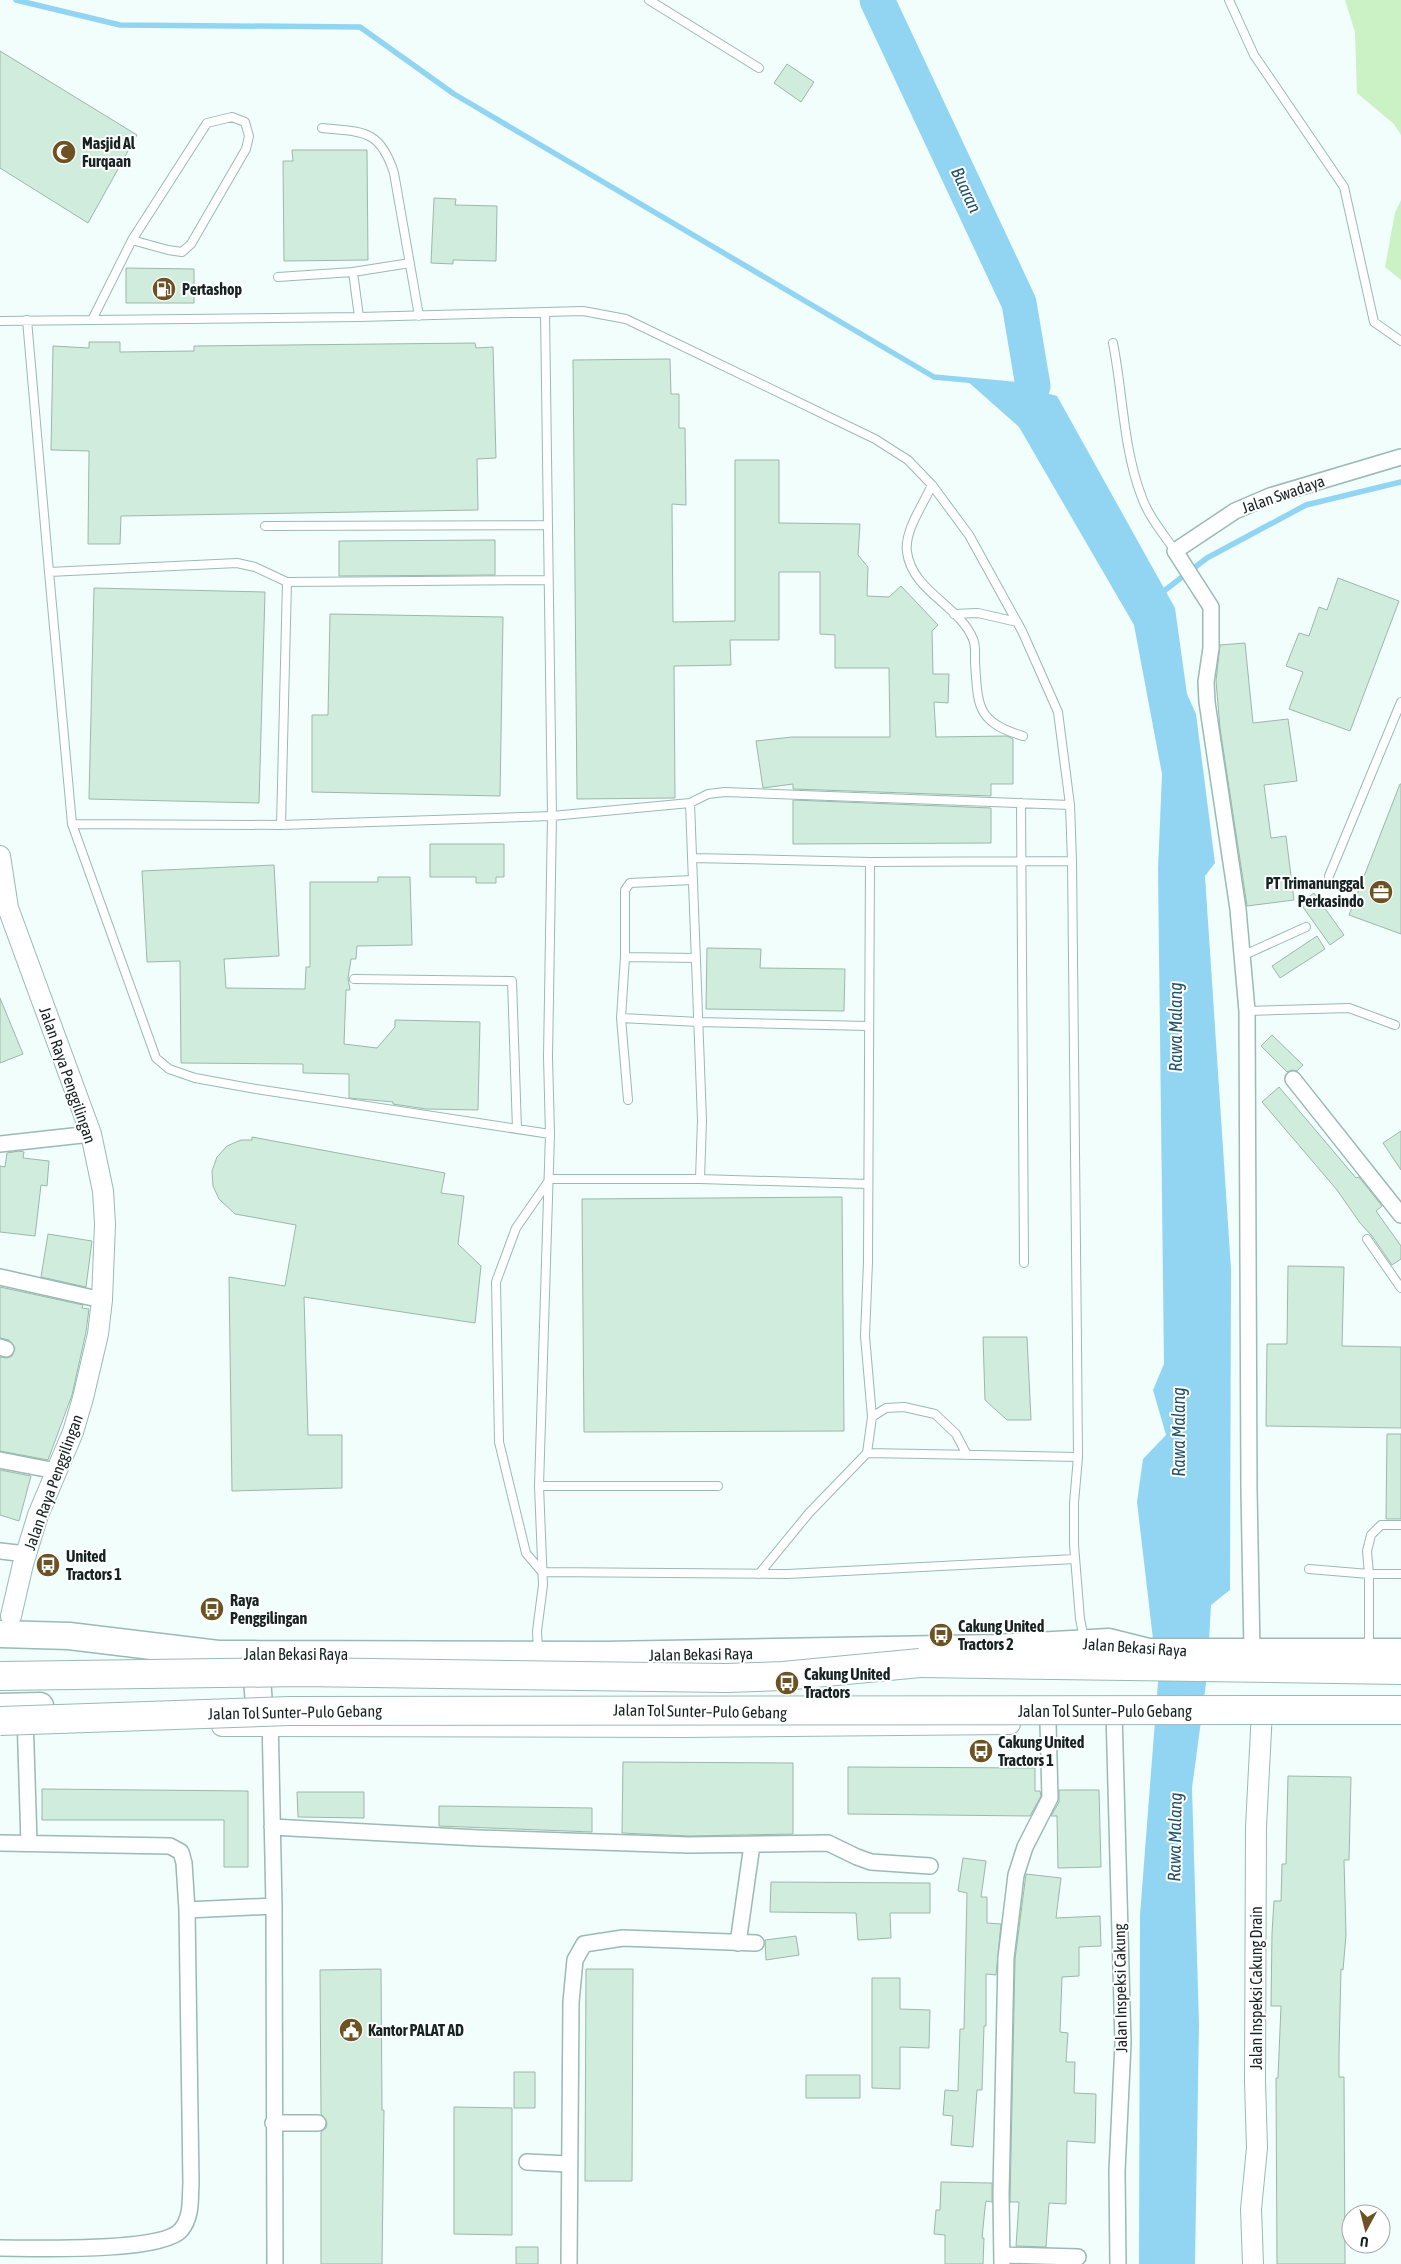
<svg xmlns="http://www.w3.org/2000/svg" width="1401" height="2264" font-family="'Asap Condensed',sans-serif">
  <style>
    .green { fill: #caf2c5 }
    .water { fill: #92d5f3 }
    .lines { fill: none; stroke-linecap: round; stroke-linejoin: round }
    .stream { stroke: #92d5f3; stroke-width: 5.5 }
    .river { stroke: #92d5f3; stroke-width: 35 }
    .building { fill: #cfecdd; stroke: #9cb8aa }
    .service-casing { stroke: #99bab5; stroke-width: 10 }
    .minor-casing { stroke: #99bab5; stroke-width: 18 }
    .tertiary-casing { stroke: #99bab5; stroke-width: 22 }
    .trunk-casing { stroke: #99bab5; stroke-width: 29 }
    .motorway-casing { stroke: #99bab5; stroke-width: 30 }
    .service { stroke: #fff; stroke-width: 8 }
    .minor { stroke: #fff; stroke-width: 15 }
    .tertiary { stroke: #fff; stroke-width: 20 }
    .trunk { stroke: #fff; stroke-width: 26 }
    .motorway { stroke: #fff; stroke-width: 28 }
    .motorway-bridge-casing { stroke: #99bab5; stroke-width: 30; stroke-linecap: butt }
    .motorway-bridge { stroke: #fff; stroke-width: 28 }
    .labels { text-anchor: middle; stroke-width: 4; stroke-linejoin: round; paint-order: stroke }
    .poi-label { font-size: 16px; font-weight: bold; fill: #162321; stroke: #fff; text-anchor: start }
    .street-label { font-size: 16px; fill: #162321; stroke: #fff }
    .water-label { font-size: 18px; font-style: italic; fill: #1e5268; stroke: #fff }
  </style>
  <rect width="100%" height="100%" fill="#f1fefc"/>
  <path class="green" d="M 1345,0 L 1401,0 L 1401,135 L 1394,124 L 1357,93 L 1355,32 Z
    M 1401,200 L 1401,280 L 1385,267 L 1395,213 Z"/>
  <path class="water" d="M 966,380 L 1011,384 L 1057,396 L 1175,608 L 1187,694 L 1196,714 L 1215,863 L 1205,876 L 1231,1269 L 1230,1590 L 1211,1605 L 1207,1676 L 1192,1788 L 1199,2024 L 1195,2264 L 1139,2264 L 1140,1915 L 1158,1682 L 1137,1502 L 1143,1459 L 1166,1435 L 1153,1390 L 1164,1364 L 1158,869 L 1162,774 L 1134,625 L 1019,427 Z"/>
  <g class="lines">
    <path class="stream" d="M 16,0 L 120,25 L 360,27 L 454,94 L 934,377 L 1033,386 L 1039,396
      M 1160,594 L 1207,558 L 1306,505 L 1401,482"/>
    <path class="river" d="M 877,0 L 1019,303 L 1033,386"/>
  </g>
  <path class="building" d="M 0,51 L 137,135 L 88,223 L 0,168 Z
    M 787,64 L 814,82 L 801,102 L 774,83 Z
    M 292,150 L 367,150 L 368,260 L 284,261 L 283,161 L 293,161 Z
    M 434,198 L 456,199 L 455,205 L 497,206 L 496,261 L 453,260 L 453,264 L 431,263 Z
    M 126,268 L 194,269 L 194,303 L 126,303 Z
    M 89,342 L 120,342 L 120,352 L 194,351 L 194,346 L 475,343 L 476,348 L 493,347 L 496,458 L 477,459 L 478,510 L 121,516 L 120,544 L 88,544 L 89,451 L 51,450 L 53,346 L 89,348 Z
    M 670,359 L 671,394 L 679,394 L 679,428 L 685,428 L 686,505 L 672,504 L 673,622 L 735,621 L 735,460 L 779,460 L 779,523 L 860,524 L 858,555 L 868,567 L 867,596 L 889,597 L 901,586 L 938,625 L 932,631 L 933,674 L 949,674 L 948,703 L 934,702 L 936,737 L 1007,736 L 1013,739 L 1013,784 L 991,784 L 991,796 L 793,789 L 793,784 L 763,788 L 756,741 L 792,737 L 890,737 L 889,668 L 835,668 L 835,635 L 820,634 L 820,572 L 779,572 L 779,640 L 730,640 L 731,665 L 674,666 L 675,798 L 577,799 L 573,360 Z
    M 495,540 L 495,575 L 339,576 L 339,541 Z
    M 1338,578 L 1399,601 L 1350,731 L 1289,709 L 1303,672 L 1286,666 L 1299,633 L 1309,636 L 1319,607 L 1327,610 Z
    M 94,588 L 265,592 L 259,803 L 89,799 Z
    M 330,614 L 503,617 L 500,796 L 312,792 L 312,715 L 328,715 Z
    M 1245,643 L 1253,723 L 1288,719 L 1297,781 L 1264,785 L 1271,838 L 1286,836 L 1294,900 L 1247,906 L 1220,728 L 1216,681 L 1220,645 Z
    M 1400,784 L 1401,784 L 1401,934 L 1349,915 Z
    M 793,800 L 991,808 L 991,843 L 793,844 Z
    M 430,844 L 504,844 L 504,877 L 496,877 L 496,883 L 476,883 L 476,877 L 430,877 Z
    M 274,865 L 279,956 L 224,959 L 226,988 L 305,989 L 306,967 L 310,967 L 310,882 L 378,882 L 378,877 L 410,877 L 412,945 L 357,946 L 356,959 L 351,959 L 348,978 L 350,990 L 346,990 L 344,1044 L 377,1048 L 395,1027 L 395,1020 L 480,1022 L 478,1110 L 426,1109 L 393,1104 L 393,1102 L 349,1098 L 349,1074 L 303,1073 L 303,1064 L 181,1063 L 180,961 L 147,962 L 142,871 Z
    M 1314,893 L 1344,935 L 1330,945 L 1300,903 Z
    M 1317,936 L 1325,949 L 1280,978 L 1272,966 Z
    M 707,948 L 761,949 L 760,968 L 845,969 L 844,1011 L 706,1009 Z
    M 0,998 L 23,1054 L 0,1063 Z
    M 1272,1035 L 1303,1065 L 1297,1071 L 1292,1070 L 1287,1072 L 1261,1046 Z
    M 1279,1087 L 1356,1178 L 1359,1177 L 1382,1206 L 1376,1211 L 1401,1246 L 1401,1259 L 1392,1265 L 1372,1236 L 1360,1223 L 1337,1190 L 1262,1102 Z
    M 1401,1131 L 1401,1170 L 1383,1143 Z
    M 252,1137 L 445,1173 L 441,1193 L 464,1196 L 458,1244 L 481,1266 L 475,1323 L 304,1297 L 308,1435 L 342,1435 L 342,1488 L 232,1491 L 229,1277 L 285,1286 L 296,1225 L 235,1214 L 219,1199 L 213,1186 L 212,1171 L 217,1157 L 227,1146 L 241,1140 L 252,1140 Z
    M 19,1151 L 24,1152 L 23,1158 L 49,1161 L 47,1186 L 41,1185 L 35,1236 L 0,1232 L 0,1166 L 5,1167 L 7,1153 Z
    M 842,1197 L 844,1431 L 584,1432 L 582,1199 Z
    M 48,1234 L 92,1241 L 86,1287 L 41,1277 Z
    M 1288,1266 L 1344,1267 L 1342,1346 L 1401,1347 L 1401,1428 L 1266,1426 L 1267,1344 L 1287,1344 Z
    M 0,1287 L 83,1305 L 82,1308 L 89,1309 L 86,1332 L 72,1395 L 48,1460 L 0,1451 L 0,1357 L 7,1358 L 12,1356 L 15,1348 L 9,1340 L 0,1338 Z
    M 983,1337 L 1027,1337 L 1031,1420 L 1007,1420 L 985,1400 Z
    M 1387,1434 L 1401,1434 L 1401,1519 L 1386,1519 Z
    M 0,1470 L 31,1476 L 19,1521 L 0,1515 Z
    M 623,1762 L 793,1763 L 793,1834 L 689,1836 L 622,1833 Z
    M 848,1767 L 1035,1768 L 1035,1791 L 1040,1791 L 1041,1796 L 1030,1816 L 848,1814 Z
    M 1288,1776 L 1351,1777 L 1349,1860 L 1344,1860 L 1346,1935 L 1343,1970 L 1341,1969 L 1339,2053 L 1339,2077 L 1344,2077 L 1345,2264 L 1277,2264 L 1276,2078 L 1278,2078 L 1281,2006 L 1271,2006 L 1272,1933 L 1274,1901 L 1281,1901 L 1282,1864 L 1286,1864 Z
    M 42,1789 L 248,1791 L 248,1867 L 224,1867 L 224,1820 L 42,1820 Z
    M 1059,1790 L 1099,1790 L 1101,1867 L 1058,1868 L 1057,1816 L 1051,1816 L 1059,1802 Z
    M 297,1792 L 364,1792 L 364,1818 L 298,1817 Z
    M 439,1806 L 592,1808 L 592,1832 L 439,1826 Z
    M 963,1858 L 986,1861 L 981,1897 L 987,1897 L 987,1923 L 1001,1924 L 996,1975 L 986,1974 L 986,2026 L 984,2026 L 982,2090 L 977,2090 L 973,2147 L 951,2145 L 953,2116 L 943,2115 L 945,2090 L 958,2091 L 960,2029 L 964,2029 L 967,1893 L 958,1891 Z
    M 1026,1874 L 1061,1878 L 1056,1918 L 1100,1916 L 1101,1946 L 1079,1947 L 1079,1976 L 1062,1977 L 1060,2032 L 1068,2033 L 1066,2062 L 1075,2062 L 1074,2093 L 1096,2094 L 1095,2143 L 1067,2141 L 1066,2204 L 1049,2203 L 1046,2247 L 1016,2246 L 1019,2202 L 1010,2202 L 1015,1959 Z
    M 771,1882 L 930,1883 L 930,1913 L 890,1913 L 891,1938 L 858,1940 L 856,1913 L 770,1912 Z
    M 796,1936 L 799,1955 L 766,1960 L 765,1940 Z
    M 381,1969 L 382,2110 L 384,2110 L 382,2264 L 321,2264 L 321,2132 L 326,2128 L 327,2123 L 321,2114 L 320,1970 Z
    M 586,1969 L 633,1969 L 632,2181 L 585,2181 Z
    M 872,1978 L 900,1978 L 900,2009 L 930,2010 L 929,2048 L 900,2047 L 900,2089 L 872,2088 Z
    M 514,2072 L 535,2072 L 535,2108 L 514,2108 Z
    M 806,2075 L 860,2075 L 860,2098 L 806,2098 Z
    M 454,2107 L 512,2108 L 512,2235 L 454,2234 Z
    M 941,2182 L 992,2183 L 992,2202 L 986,2201 L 985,2208 L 982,2238 L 984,2238 L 983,2264 L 945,2264 L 945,2235 L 934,2234 L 936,2210 L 940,2210 Z
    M 516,2247 L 538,2247 L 538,2264 L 516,2264 Z"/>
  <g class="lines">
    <g class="service-casing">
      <path id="service" d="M 649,0 L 759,68
        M 1229,0 L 1254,55 L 1344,187 L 1374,322 L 1401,341
        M 322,128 C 363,132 380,129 394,173 L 419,316
        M 353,272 L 410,263
        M 278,277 L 353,272 L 359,317
        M 27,320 L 49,572
        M 92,320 L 132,240 L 207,123 L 232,117 L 245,122 L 249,136 L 246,149 L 191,244 L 182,252 L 168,250 L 132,240
        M 0,321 L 359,317 L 583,311 L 626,319 L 875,439 L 908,460 L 932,485 L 969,535 L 1022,631 L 1058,712 L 1070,805 L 1072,861 L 1077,1344 L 1078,1457 L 1074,1503 L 1074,1545 L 1080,1619 L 1084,1638
        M 1113,343 C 1123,393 1123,447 1141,495 C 1148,516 1163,533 1175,551
        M 932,485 C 923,505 904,531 907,552 C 912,591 959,605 973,639 C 976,646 975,655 975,662 C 978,706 976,722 1023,736
        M 265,526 L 547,525
        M 287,582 L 255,567 L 237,563 L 49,572 L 72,824 L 281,825 L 552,816 L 690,803 L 708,794 L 725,792 L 1070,805
        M 954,614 L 978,613 L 1017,622
        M 690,803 L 702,1120 L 700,1179 L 550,1179 L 516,1228 L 496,1282 L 499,1442 L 526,1553 L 542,1572 L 788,1574 L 1075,1559
        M 1021,803 L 1024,1263
        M 72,824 L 156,1058 L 169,1069 L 195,1078 L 256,1089 L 550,1134
        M 281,825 L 287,582 L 548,580
        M 692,858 L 870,862 L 1072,861
        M 870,862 L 868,1262 L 865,1336 L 872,1417 L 867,1453 L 1078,1457
        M 1329,876 L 1401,702
        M 1242,956 L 1306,927
        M 625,957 L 696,958
        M 354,979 L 512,981 L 517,1129
        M 1247,1011 L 1349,1008 L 1395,1025
        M 621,1018 L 699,1022 L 868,1026
        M 628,1100 L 621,1018 L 625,957 L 625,890 L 630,883 L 692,880
        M 700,1179 L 868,1184
        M 1367,1239 L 1401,1288
        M 872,1417 L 886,1408 L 904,1407 L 935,1414 L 956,1434 L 967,1455
        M 539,1486 L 718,1486
        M 1309,1569 L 1369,1574 L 1401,1574
        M 759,1574 L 809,1513 L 867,1453
        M 1367,1649 L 1369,1638 L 1369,1574 L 1367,1551 L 1371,1535 L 1381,1525 L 1401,1525
        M 538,1651 L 537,1631 L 543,1585 L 539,1486 L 550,1134 L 548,1057 L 552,816 L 545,312"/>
    </g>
    <g class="minor-casing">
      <path id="minor" d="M 1293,1079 L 1401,1215
        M 0,1144 L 91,1134
        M 0,1277 L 102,1300
        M 0,1347 L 6,1349
        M 0,1460 L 56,1471
        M 0,1551 L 26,1554
        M 1252,1651 L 1249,1490 L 1247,1011 L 1238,909 L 1207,702 L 1206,682 L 1211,648 L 1211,607 L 1175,551 L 1235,511 L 1270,496 L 1401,457
        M 1114,1712 L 1123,2043 L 1117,2171 L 1118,2264
        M 25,1715 L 29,1843
        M 270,1716 L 274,1906 L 275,2264
        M 272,1827 L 479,1838 L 689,1845 L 828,1843 L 857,1857 L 871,1862 L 930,1866
        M 0,1843 L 170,1846 L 181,1852 L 184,1863 L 187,1910
        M 738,1943 L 752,1845
        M 273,2123 L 318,2123
        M 527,2162 L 568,2164
        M 0,2248 C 33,2248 161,2253 181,2230 C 192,2217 190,2199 191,2183 L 187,1910 L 274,1906
        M 1002,2255 L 1078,2257
        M 569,2264 L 571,2002 L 575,1960 L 584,1944 L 623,1938 L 756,1943
        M 1002,2264 L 1001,2194 L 1006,1958 L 1016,1875 L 1025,1847 L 1050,1798 L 1048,1723"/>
    </g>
    <g class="tertiary-casing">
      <path id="tertiary" d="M 0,856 L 8,908 L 91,1134 L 103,1191 L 105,1224 L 102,1300 L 98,1334 L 83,1398 L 73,1432 L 38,1515 L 23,1564 L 11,1616
        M 222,1726 L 684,1727 L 1010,1724
        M 1253,2264 L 1251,2209 L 1257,2148 L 1255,2082 L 1256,1827 L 1262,1711"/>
    </g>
    <g class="trunk-casing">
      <path id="trunk" d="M 0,1634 L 69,1636 L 218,1654 L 604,1655 L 996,1648 L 1109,1642 L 1149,1652 L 1401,1652
        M 255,1654 L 259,1704
        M 0,1707 L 40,1706"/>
    </g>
    <g class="motorway-casing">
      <path id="motorway" d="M 920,1663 L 1401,1670"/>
    </g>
    <use href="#service" class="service"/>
    <use href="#minor" class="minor"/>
    <use href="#tertiary" class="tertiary"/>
    <use href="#trunk" class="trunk"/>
    <use href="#motorway" class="motorway"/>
    <g class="motorway-bridge-casing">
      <path id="motorway-bridge" d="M 0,1676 L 302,1672 L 726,1678 L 783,1676 L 920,1663
        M 0,1721 L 290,1711 L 1401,1710"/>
    </g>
    <use href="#motorway-bridge" class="motorway-bridge"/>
  </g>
  <defs>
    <g id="mosque-disc" transform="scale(1.25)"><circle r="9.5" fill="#6d5224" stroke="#fff"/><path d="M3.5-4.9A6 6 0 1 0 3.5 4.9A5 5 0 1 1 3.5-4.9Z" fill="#fff"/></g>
    <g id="fuel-disc" transform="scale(1.25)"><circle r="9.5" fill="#6d5224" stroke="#fff"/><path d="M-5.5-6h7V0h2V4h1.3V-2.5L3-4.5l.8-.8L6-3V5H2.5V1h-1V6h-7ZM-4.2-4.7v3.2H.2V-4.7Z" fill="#fff"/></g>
    <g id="office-disc" transform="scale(1.25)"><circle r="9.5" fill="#6d5224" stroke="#fff"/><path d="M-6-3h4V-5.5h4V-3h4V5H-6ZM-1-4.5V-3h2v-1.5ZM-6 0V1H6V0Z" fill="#fff"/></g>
    <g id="bus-disc" transform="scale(1.25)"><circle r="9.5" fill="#6d5224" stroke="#fff"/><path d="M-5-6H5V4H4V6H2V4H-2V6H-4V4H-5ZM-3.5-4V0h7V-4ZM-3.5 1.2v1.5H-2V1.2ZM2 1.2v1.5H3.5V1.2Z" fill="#fff"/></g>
    <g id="civic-disc" transform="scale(1.25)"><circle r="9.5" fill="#6d5224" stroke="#fff"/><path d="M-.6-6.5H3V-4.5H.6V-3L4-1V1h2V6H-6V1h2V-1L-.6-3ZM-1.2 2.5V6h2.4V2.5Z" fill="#fff"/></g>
  </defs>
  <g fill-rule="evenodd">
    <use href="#mosque-disc" x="64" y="152"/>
    <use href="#fuel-disc" x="164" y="289"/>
    <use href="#office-disc" x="1381" y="892"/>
    <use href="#bus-disc" x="48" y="1565"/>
    <use href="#bus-disc" x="212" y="1609"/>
    <use href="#bus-disc" x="941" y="1635"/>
    <use href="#bus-disc" x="787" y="1683"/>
    <use href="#bus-disc" x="981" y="1751"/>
    <use href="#civic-disc" x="351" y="2030"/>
  </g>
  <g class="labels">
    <g class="poi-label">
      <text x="82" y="149">Masjid Al<tspan x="82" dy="18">Furqaan</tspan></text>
      <text x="182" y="295">Pertashop</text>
      <text x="1364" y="889" text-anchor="end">PT Trimanunggal<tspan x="1364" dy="18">Perkasindo</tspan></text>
      <text x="66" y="1562">United<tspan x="66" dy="18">Tractors 1</tspan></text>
      <text x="230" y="1606">Raya<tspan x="230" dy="18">Penggilingan</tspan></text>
      <text x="958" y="1632">Cakung United<tspan x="958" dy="18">Tractors 2</tspan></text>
      <text x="804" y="1680">Cakung United<tspan x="804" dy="18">Tractors</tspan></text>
      <text x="998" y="1748">Cakung United<tspan x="998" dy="18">Tractors 1</tspan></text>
      <text x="368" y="2036">Kantor PALAT AD</text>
    </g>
    <g class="street-label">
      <text transform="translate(1283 494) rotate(-19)" y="6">Jalan Swadaya</text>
      <text transform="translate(68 1075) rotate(71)" y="6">Jalan Raya Penggilingan</text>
      <text transform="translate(53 1482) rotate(-70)" y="6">Jalan Raya Penggilingan</text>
      <text transform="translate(1135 1647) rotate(4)" y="6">Jalan Bekasi Raya</text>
      <text x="296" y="1660">Jalan Bekasi Raya</text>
      <text transform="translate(701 1654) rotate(-1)" y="6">Jalan Bekasi Raya</text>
      <text transform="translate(700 1711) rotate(1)" y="6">Jalan Tol Sunter–Pulo Gebang</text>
      <text x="1105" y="1717">Jalan Tol Sunter–Pulo Gebang</text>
      <text transform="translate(295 1712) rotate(-1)" y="6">Jalan Tol Sunter–Pulo Gebang</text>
      <text transform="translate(1120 1988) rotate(-91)" y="6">Jalan Inspeksi Cakung</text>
      <text transform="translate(1256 1988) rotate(-90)" y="6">Jalan Inspeksi Cakung Drain</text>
    </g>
    <g class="water-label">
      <text transform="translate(966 190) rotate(65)" y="6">Buaran</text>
      <text transform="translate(1176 1027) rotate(-90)" y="6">Rawa Malang</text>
      <text transform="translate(1179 1432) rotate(-90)" y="6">Rawa Malang</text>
      <text transform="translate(1175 1837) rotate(-89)" y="6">Rawa Malang</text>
    </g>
  </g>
  <g transform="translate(1366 2229) rotate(187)"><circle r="24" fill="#ffffff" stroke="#a2a7a6"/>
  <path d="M0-4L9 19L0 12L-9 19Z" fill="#6d5224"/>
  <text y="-8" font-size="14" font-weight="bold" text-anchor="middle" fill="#162321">U</text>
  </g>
</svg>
